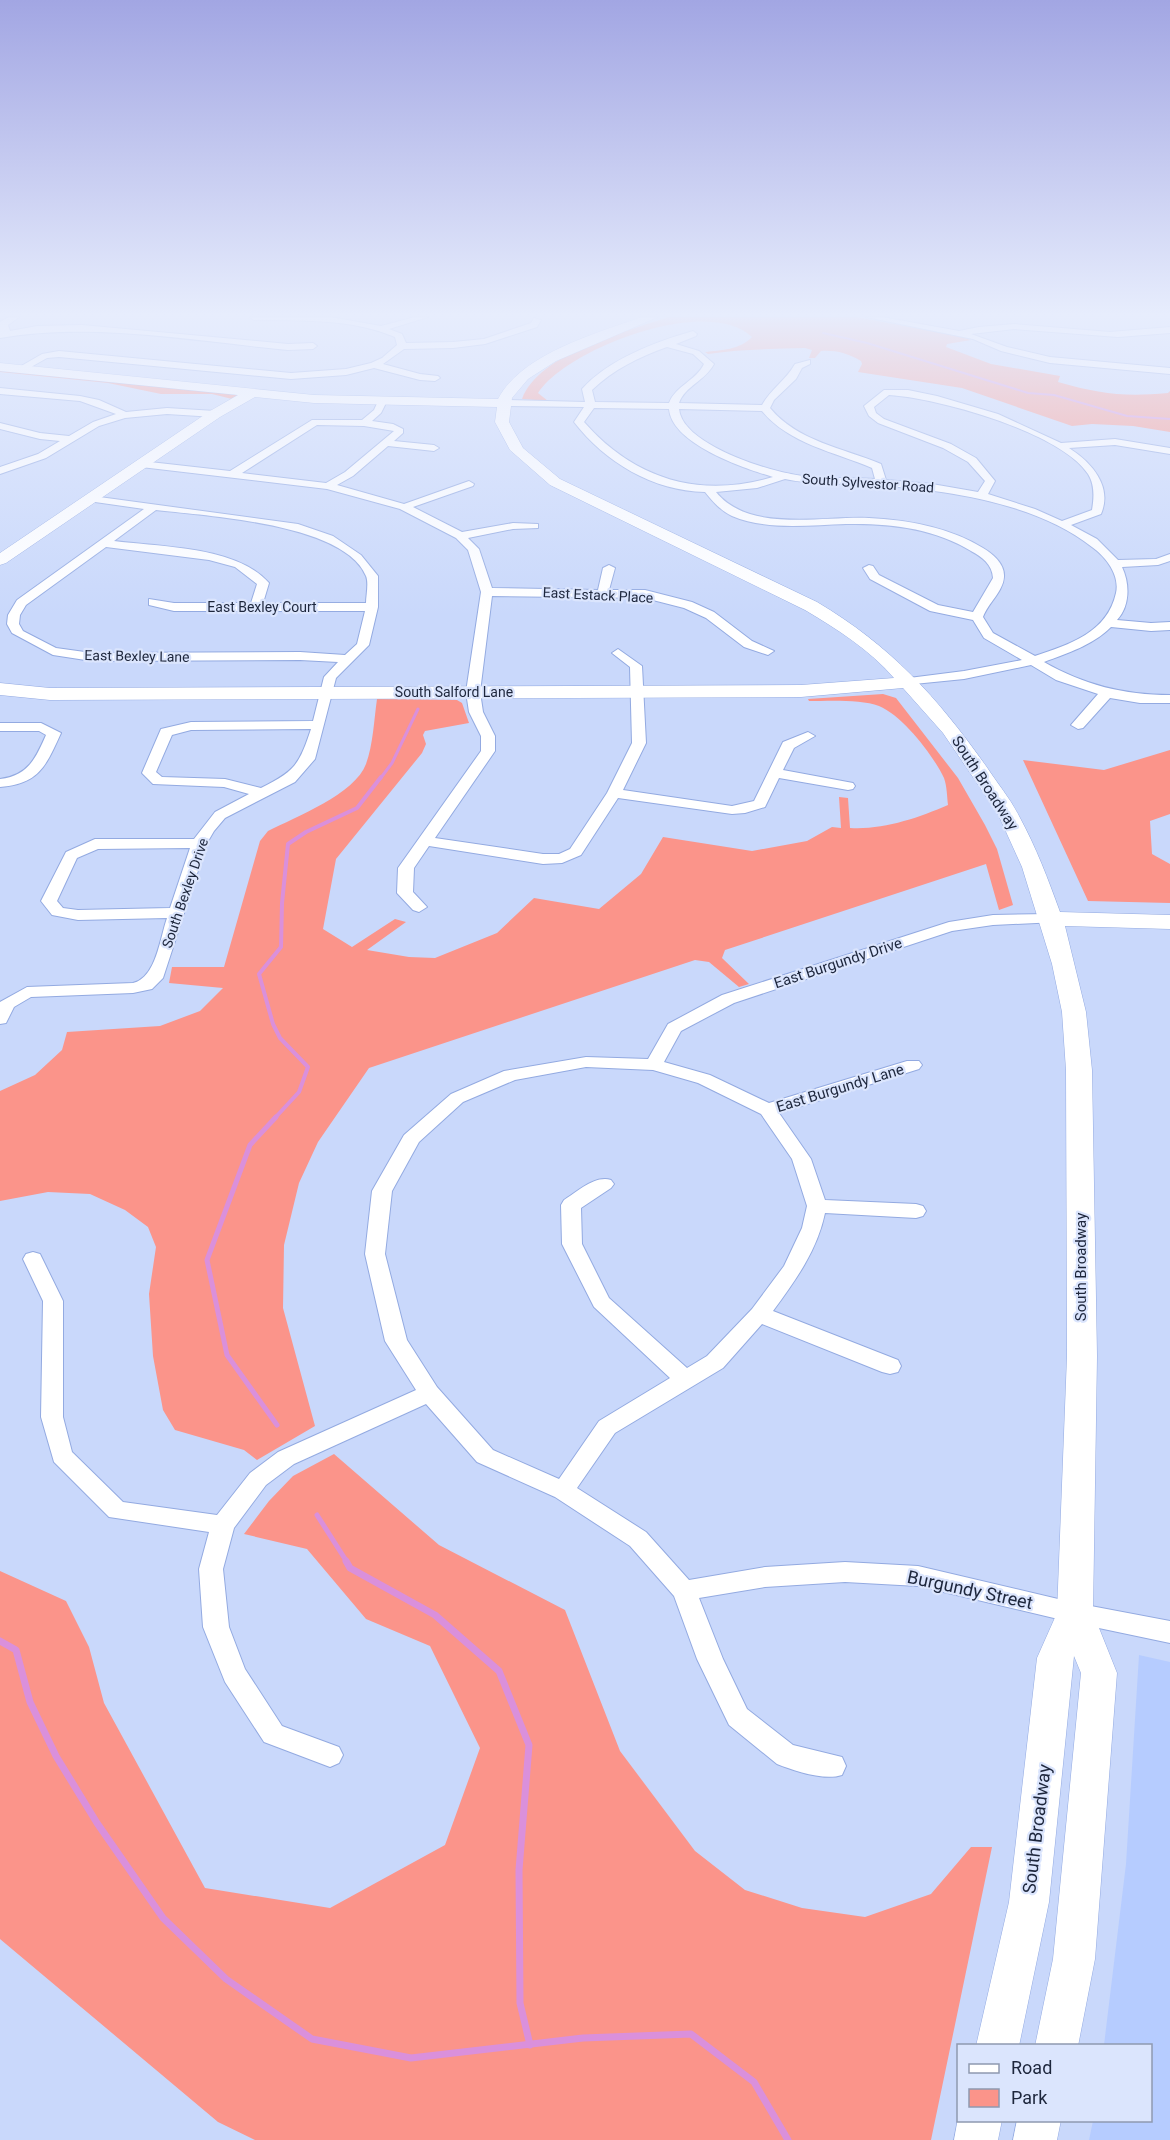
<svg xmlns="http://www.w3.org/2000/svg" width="1170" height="2140" font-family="Roboto,sans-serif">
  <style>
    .built { fill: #b6ccff }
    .green { fill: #fb948a }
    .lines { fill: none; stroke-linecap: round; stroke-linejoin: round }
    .stream-far4 { stroke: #da90db; stroke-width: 2 }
    .stream-far3 { stroke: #da90db; stroke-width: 3 }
    .stream-far2 { stroke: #da90db; stroke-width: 4 }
    .stream-far1 { stroke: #da90db; stroke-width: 5 }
    .stream { stroke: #da90db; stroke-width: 7 }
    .street-casing { stroke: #93aae1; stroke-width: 2 }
    .secondary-casing { stroke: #93aae1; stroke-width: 1 }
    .street { fill: #fff; fill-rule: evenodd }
    .secondary { fill: #fff; fill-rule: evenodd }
    .labels { text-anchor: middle; stroke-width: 4.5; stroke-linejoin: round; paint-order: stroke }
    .far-street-label { font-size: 14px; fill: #1d263c; stroke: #dbe5fd }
    .street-label { font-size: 15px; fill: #1d263c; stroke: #dbe5fd }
    .near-street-label { font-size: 18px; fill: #1d263c; stroke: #dbe5fd }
  </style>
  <rect width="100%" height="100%" fill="#c9d8fb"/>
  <path class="built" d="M 1139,1655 L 1170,1662 L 1170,2140 L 1089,2140 L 1093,2121 L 1150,2120 L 1150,2046 L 1104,2045 L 1126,1864 Z"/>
  <path class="green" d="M 668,317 L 856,317 L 959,336 L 971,340 L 947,344 L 946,347 L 991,364 L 1060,376 L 1058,382 C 1100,394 1124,397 1168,393 L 1170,391 L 1170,432 L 1133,426 L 1092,424 L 1072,426 L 962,388 L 858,372 L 862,364 L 861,361 C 848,353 835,350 821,351 L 815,358 L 809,358 L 812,350 L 805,348 C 773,349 741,349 708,354 L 705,352 C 721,350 740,350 752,337 C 708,294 566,349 538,393 L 548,401 L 522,399 C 539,353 626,332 668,317 Z
    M 0,370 L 235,394 L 238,397 L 232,399 L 212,394 L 161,394 L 108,383 L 0,372 Z
    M 883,694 L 896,698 L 958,778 L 985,825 L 997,849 L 1013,905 L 999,910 L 986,864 L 725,950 L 722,958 L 749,984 L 739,987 L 709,962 L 695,960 L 369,1068 L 318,1142 L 299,1183 L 284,1245 L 283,1308 L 315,1426 L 257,1460 L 244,1450 L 175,1430 L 163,1410 L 153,1356 L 149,1294 L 156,1247 L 148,1227 L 125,1210 L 90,1194 L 48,1192 L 0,1201 L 0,1091 L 35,1075 L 62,1050 L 67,1032 L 160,1026 L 200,1011 L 223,988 L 169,983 L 172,967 L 224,967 L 260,841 L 268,831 C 296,817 355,794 366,764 C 373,745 374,720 377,699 L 457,700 L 462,703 L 469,723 L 425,731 L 423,735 L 426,744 L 422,753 L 336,859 L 323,929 L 352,947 L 395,919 L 406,922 L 367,950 L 409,957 L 435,958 L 497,933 L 534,898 L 599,909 L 641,874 L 663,837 L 752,851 L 807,841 L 832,827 L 841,828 L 839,797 L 848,798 L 850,828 C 883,830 918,818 948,805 C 947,797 947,786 944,778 C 933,755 903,716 879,706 C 861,699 828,701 809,701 L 808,699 Z
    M 1170,750 L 1170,814 L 1150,821 L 1152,854 L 1170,864 L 1170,903 L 1088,901 L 1023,760 L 1104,770 Z
    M 334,1454 L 439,1545 L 565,1610 L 620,1751 L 695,1851 L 745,1890 L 802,1908 L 865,1917 L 931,1894 L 971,1847 L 992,1847 L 931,2140 L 255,2140 L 218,2122 L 0,1939 L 0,1571 L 66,1601 L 89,1647 L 104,1703 L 205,1888 L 330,1908 L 445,1845 L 480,1748 L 430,1646 L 366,1619 L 307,1549 L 244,1534 L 269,1501 L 293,1476 Z"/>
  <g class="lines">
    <path class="stream-far4" d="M 823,333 L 867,343 L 1028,393 L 1054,395 L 1127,416 L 1170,419"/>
    <path class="stream-far3" d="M 380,779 L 392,763 L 418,709"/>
    <path class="stream-far2" d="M 274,1119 L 299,1092 L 308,1067 L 280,1038 L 273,1024 L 259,974 L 281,947 L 282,903 L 288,844 L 306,832 L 357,808 L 381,777"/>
    <path class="stream-far1" d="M 276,1117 L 250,1145 L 207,1260 L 227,1355 L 277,1425
      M 317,1515 L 347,1562"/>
    <path class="stream" d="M 346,1561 L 350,1568 L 435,1615 L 499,1671 L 529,1745 L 519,1870 L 520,2003 L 530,2045
      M 0,1641 L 16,1650 L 30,1702 L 56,1756 L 97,1823 L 163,1918 L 226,1979 L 312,2039 L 411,2058 L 583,2038 L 691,2034 L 754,2082 L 788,2140"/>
    <g class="street-casing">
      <path id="street" d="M 9,317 L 19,317 L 8,325 L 10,331 L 37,326 L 82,325 L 288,344 L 313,343 L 317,346 L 313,349 L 288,350 C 194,341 94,322 0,338 L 0,322 Z
        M 250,317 L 330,317 L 381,326 L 415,317 L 428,317 L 389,329 L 402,334 L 406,343 L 453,342 L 484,339 L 531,323 L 534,318 L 541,320 L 537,327 L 485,344 L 453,348 L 404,349 L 383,364 L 420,374 L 438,376 L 440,378 L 435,381 L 420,380 L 374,368 L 346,375 L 291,379 L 59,357 L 47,358 L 24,371 L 16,369 L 42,354 L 59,351 L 291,373 L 346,369 L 371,363 L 382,358 L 397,345 L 395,337 C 350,318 302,321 254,320 Z
        M 866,317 L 882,317 L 959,331 L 979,327 L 1014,324 L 1110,332 L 1170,327 L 1170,333 L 1118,337 L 1014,329 L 971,334 L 1007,347 L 1050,357 L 1170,368 L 1170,374 L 1050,363 L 1001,351 L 973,339 Z
        M 693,331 L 697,334 L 696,336 L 676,344 L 699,351 L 714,364 C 705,381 685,386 679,403 L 762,405 C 771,389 786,380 795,364 L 810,360 L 810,364 L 802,368 L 796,379 L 774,400 L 770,408 C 797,441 843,448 881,464 L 886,480 L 932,484 L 978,492 L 985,481 L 968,462 L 943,448 L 878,423 L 869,416 L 864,406 L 884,390 L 908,390 L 937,396 L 998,414 L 1061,443 L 1115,439 L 1170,448 L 1170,454 L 1115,445 L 1069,448 C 1091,462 1113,486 1101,514 L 1071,525 L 1097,539 L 1118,560 L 1156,559 L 1170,554 L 1170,561 L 1158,565 L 1122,567 C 1130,584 1130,606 1117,620 L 1151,623 L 1170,622 L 1170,630 L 1151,631 L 1111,627 C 1093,645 1068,653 1044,662 C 1084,685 1124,695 1170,695 L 1170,703 L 1140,703 L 1110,698 L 1083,728 L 1078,729 L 1071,725 L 1098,694 L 1056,680 L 1031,665 L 964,679 L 904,685 L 902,682 L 904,679 L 909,678 L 964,671 L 1022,660 L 984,638 L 973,620 L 930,611 L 870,579 L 863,568 L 869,565 L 873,566 L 879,575 L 938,605 L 973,612 L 993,578 C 992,564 982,557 971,551 C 934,528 889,523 846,524 C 810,525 767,531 732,516 C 720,510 713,502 705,492 C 653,491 605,462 574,422 L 584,407 L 503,406 L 498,403 L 503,400 L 585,402 L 582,389 C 609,359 655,342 693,331 ZM 667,347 L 693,354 L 704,364 C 696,381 676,385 669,403 L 595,402 L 592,390 C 614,369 639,357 667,347 ZM 889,395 C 938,398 1060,432 1088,474 C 1095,485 1094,498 1092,510 L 1062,521 L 1035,509 L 988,494 L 995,481 L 976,458 L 951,444 L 884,419 L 876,413 L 874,407 ZM 594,408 L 669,409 C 672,444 743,468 773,477 C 699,499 634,479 584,422 ZM 679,409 L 762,411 C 789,444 835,452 872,468 L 875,479 C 847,477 818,480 791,474 C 762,469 682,443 679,409 ZM 785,479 C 813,485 842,483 871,485 C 941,489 1036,502 1092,547 C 1106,557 1120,575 1116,593 C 1107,633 1070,644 1035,656 L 993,633 L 983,617 C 988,603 1003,592 1004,577 C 1005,564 993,554 983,548 C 949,527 908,520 869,518 C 822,516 749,533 716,492 L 757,488 Z
        M 0,388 L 80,396 L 99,400 L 126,412 L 167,408 L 215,411 L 220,414 L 215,417 L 167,414 L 125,418 L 99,426 L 46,458 L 0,474 L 0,467 L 38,454 L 60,441 L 40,439 L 0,429 L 0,423 L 40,433 L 69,436 L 93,422 L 116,414 L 80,401 L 0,394 Z
        M 382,398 L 387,401 L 381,413 L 372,421 L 393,424 L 403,429 L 403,433 L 394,441 L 434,445 L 439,448 L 434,451 L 388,446 L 353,476 L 337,485 L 404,504 L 469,481 L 474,484 L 473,486 L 413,507 L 462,532 L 513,523 L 538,524 L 538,528 L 513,529 L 468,538 L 479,549 L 492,588 L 598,590 L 603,568 L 609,565 L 615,568 L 609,590 L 645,590 L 692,602 L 714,612 L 752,641 L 774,651 L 768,655 L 744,647 L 706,618 L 684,608 L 645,598 L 492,596 L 480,692 L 483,712 L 495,736 L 495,751 L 435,838 L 543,854 L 559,854 L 570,849 L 607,793 L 632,743 L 630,667 L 612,653 L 618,649 L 642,666 L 646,743 L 623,790 L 732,806 L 754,801 L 783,742 L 808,732 L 815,736 L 794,748 L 783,770 L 853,783 L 855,786 L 853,789 L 848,790 L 779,778 L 765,807 L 745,813 L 732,814 L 618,798 L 581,855 L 562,863 L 543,864 L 429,846 L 414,868 L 413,892 L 427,907 L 419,912 L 413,910 L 397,893 L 398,868 L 481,751 L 481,736 L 469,712 L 466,692 L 481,592 L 468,550 L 456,538 L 400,509 L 327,489 L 141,467 L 136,464 L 141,461 L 230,471 L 312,420 L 362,420 L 374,410 L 379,399 ZM 317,425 L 364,426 L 394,431 L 345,472 L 326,483 L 242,473 Z
        M 92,496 L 298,524 L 333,536 L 361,555 L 378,576 L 378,607 L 369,645 L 336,678 L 315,759 L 295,782 L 225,818 L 214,831 L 207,843 L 163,978 L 152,989 L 133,993 L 31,997 L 14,1007 L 6,1023 L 0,1024 L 0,1002 L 27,987 L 133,983 C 156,978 160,938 167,918 L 78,920 L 52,915 L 41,901 L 66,852 L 95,839 L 194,839 L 215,812 L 249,794 L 224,787 L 153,784 L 142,773 L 161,729 L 191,722 L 313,721 L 324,677 L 338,662 L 300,660 L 92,661 L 53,655 L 12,633 L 7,624 L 8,615 L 17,600 L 144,509 L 88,501 L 87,499 ZM 156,510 C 205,516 344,523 366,576 C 369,583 366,596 366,603 L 263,603 L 269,583 C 237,546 160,547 114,541 ZM 106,547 L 209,560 L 235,567 L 257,584 L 251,603 L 174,603 L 149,599 L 149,605 L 174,611 L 365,611 L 357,644 L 345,655 L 300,652 L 92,653 L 56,648 L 23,631 L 19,624 L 20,615 L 26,605 ZM 311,729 C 299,765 295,771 261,788 L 225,779 L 162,777 L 156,772 L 172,735 L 191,730 ZM 190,848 L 170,908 L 78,910 L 63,908 L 57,901 L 77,858 L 98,849 Z
        M 0,723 L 41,723 L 61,733 C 46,766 39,784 0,787 L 0,779 C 28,776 36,758 46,735 L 39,731 L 0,731 Z
        M 1051,914 L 1057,916 L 1059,919 L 1057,922 L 993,925 L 952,931 L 734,1003 L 681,1031 L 664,1062 L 710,1075 L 769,1103 L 907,1061 L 919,1061 L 922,1065 L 919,1069 L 779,1113 L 811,1159 L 825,1200 L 916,1204 L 923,1206 L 926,1211 L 923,1216 L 916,1218 L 825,1213 C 817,1251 795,1281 773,1311 L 898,1360 L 901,1366 L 898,1372 L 890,1374 L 882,1372 L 762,1324 L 723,1368 L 615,1433 L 577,1488 L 646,1532 L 689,1580 L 765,1567 L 845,1562 L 918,1566 L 1075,1603 L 1170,1621 L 1170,1643 L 1075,1623 L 918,1586 L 845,1582 L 765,1587 L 699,1598 L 723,1659 L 747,1709 L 793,1745 L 842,1757 L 846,1766 L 842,1775 C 824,1781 795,1771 777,1764 L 729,1725 L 697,1659 L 674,1596 L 630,1546 L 555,1497 L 477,1462 L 426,1404 L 294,1464 L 266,1485 L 234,1528 L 223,1569 L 229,1627 L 245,1669 L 282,1726 L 339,1747 L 343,1755 L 339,1763 L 330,1767 L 264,1742 L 225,1682 L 203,1627 L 199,1569 L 209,1532 L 109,1517 L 54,1462 L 41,1417 L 43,1301 L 23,1259 L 26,1254 L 33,1252 L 40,1254 L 63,1301 L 63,1417 L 72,1452 L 123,1502 L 217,1515 L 250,1473 L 278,1452 L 416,1390 L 385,1341 L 365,1254 L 372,1191 L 404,1135 L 451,1094 L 504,1071 L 586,1057 L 648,1059 L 668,1024 L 722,995 L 949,922 L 993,915 ZM 586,1067 L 653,1070 L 698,1083 L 761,1114 L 792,1159 L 807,1206 L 802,1228 L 784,1266 L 752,1309 L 707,1356 L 687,1368 L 609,1298 L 582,1244 L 581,1208 L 611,1188 L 614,1184 L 611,1180 C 595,1175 577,1192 564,1200 L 561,1205 L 562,1244 L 594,1307 L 670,1378 L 599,1421 L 559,1479 L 493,1450 L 437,1387 L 407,1340 L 385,1254 L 392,1191 L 419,1142 L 463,1102 L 515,1080 Z"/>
    </g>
    <g class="secondary-casing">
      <path id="secondary" d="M 642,317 L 658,317 L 556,361 L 528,379 L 512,398 L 509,422 L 523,448 L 560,479 L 817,602 C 891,646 937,697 986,766 C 997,783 1010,798 1019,816 C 1036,847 1048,879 1060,912 L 1170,915 L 1170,929 L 1065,926 L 1086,1012 L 1092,1070 L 1097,1356 L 1093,1613 L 1117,1673 L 1095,1959 L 1078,2046 L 1035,2046 L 1053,1959 L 1081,1673 L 1074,1656 L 1049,1902 L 1019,2046 L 976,2046 L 1009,1902 L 1037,1658 L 1057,1613 L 1067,1356 L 1066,1070 L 1062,1012 L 1052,964 L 1022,867 L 998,814 L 943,733 L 903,688 L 801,697 L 50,700 L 0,695 L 0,683 L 50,688 L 801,685 L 894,678 C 870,650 837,629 805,610 L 550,485 L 510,450 L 495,422 L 497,407 L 314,403 L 255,397 L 220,417 L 6,563 L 0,565 L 0,553 L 210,411 L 238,395 L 0,371 L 0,363 L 314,395 L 498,399 C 521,354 597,333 642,317 Z
        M 958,2118 L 958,2120 L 1002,2120 L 998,2140 L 954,2140 Z
        M 1017,2120 L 1061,2120 L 1057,2140 L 1013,2140 Z"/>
    </g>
    <use href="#street" class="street"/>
    <use href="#secondary" class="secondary"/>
  </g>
  <linearGradient id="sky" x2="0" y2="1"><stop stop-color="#a2a6e3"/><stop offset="0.51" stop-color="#e7edfd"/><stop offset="1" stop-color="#e7edfd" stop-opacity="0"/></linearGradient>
  <rect width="1170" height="616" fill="url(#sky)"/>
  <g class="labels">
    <g class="far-street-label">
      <text transform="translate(868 483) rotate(4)" y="5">South Sylvestor Road</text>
      <text transform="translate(598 595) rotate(3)" y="5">East Estack Place</text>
      <text x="262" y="612">East Bexley Court</text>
      <text transform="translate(137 656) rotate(1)" y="5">East Bexley Lane</text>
      <text x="454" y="697">South Salford Lane</text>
      <text transform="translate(185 893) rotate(-71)" y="5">South Bexley Drive</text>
    </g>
    <g class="street-label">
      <text transform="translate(985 783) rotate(57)" y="5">South Broadway</text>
      <text transform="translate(838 963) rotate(-18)" y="5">East Burgundy Drive</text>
      <text transform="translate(840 1088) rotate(-17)" y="5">East Burgundy Lane</text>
      <text transform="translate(1081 1267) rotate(-90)" y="5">South Broadway</text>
    </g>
    <g class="near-street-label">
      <text transform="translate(970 1590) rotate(12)" y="6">Burgundy Street</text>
      <text transform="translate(1037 1829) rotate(-83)" y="6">South Broadway</text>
    </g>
  </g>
  <rect x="957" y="2044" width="195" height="78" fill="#dbe5fd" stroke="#8f99b0" stroke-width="1.5"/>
  <rect x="969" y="2064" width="30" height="9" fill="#ffffff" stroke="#8f99b0" stroke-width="1.5"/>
  <text x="1011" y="2074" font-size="18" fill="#1d263c">Road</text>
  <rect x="969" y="2089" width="30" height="18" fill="#fb948a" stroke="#8f99b0" stroke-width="1.5"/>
  <text x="1011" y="2104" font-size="18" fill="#1d263c">Park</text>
</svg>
